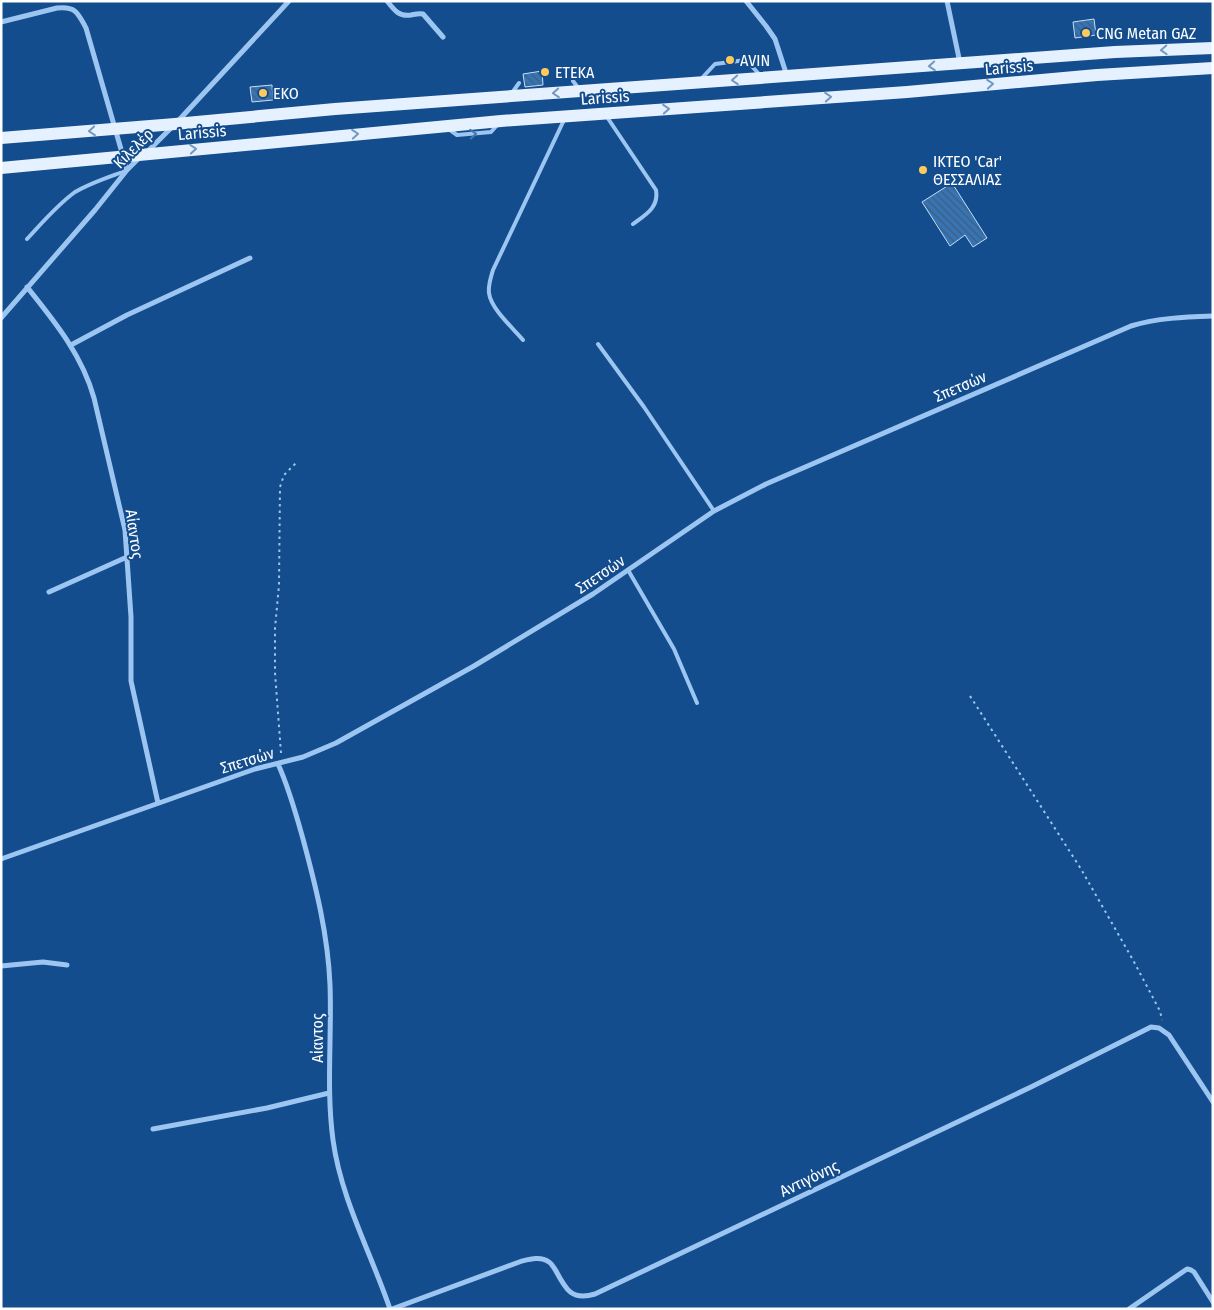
<svg xmlns="http://www.w3.org/2000/svg" width="1214" height="1310" font-family="'Fira Sans Condensed',sans-serif">
  <style>
    .building { fill: url(#building-back-hatch); stroke: #c3dffc }
    .lines { fill: none; stroke-linecap: round; stroke-linejoin: round }
    .path { stroke: #9cc6f1; stroke-width: 2; stroke-dasharray: 2.5 4; stroke-linecap: butt }
    .service { stroke: #9cc6f1; stroke-width: 4 }
    .minor { stroke: #9cc6f1; stroke-width: 5 }
    .primary { stroke: #e6f1ff; stroke-width: 12 }
    .oneway { stroke: #7297c0 }
    .oneway2 { stroke: #4377b0 }
    .poi-dot { fill: #ffc95c; stroke: #134d8d; stroke-width: 2 }
    .labels { text-anchor: middle; stroke-width: 4; stroke-linejoin: round; paint-order: stroke }
    .poi-label { font-size: 16px; fill: #fff; stroke: #134d8d; text-anchor: start }
    .street-label { font-size: 16px; fill: #fff; stroke: #134d8d }
  </style>
  <defs>
    <pattern id="building-back-hatch" width="6" height="6" patternUnits="userSpaceOnUse" patternTransform="scale(1.25)"><rect width="6" height="6" fill="#3674b4"/><path d="M-1 5l2 2M0 0l6 6M5-1l2 2" fill="none" stroke="#425e7b"/></pattern>
  </defs>
  <rect width="100%" height="100%" fill="#134d8d"/>
  <path class="building" d="M 1094,19 L 1096,35 L 1075,38 L 1073,22 Z
    M 542,71 L 543,85 L 525,87 L 523,74 Z
    M 272,85 L 273,100 L 252,102 L 250,87 Z
    M 952,183 L 987,238 L 973,247 L 965,235 L 950,246 L 922,202 Z"/>
  <g class="lines">
    <path class="path" d="M 970,696 L 1081,869 L 1133,960 L 1160,1011 L 1162,1020
      M 281,753 L 275,673 L 275,628 L 279,585 L 280,487 L 284,475 L 296,463"/>
    <path class="service" d="M 702,78 L 715,64 L 746,60 L 759,74
      M 573,81 L 579,89
      M 512,93 L 519,83
      M 607,117 L 656,190 C 659,208 645,215 633,224
      M 450,130 L 457,135 L 491,132 L 498,124
      M 27,239 C 42,223 57,205 75,192 C 90,183 109,177 125,171
      M 523,340 C 513,328 491,309 489,293 C 488,285 491,277 493,270 L 564,120
      M 598,344 L 644,407 L 714,511
      M 628,570 L 674,649 L 697,703"/>
    <path class="minor" d="M 387,1 C 394,10 399,17 411,15 C 416,14 419,13 423,14 L 443,37
      M 746,1 L 766,26 L 775,39 L 787,76
      M 947,1 L 960,63
      M 1,22 L 57,8 C 76,6 78,13 86,28 L 127,170
      M 179,120 L 289,1
      M 147,152 L 173,126
      M 27,287 C 55,322 82,355 94,398 L 125,530 L 131,617 L 131,681 L 158,803
      M 1,318 L 95,210 L 127,170 L 140,157
      M 71,345 L 127,315 L 250,258
      M 49,592 L 127,557
      M 278,764 C 289,788 296,814 303,839 C 316,887 328,935 330,985 C 332,1036 326,1088 333,1140 C 341,1199 371,1253 390,1309
      M 1,859 L 255,769 L 303,757 L 336,743 L 474,666 L 593,594 L 714,511 L 766,484 L 1131,326 C 1157,318 1185,317 1213,316
      M 1,966 L 43,962 L 67,965
      M 153,1129 L 267,1108 L 329,1093
      M 392,1309 L 522,1261 C 530,1259 541,1256 549,1262 C 552,1264 554,1268 556,1271 C 566,1290 572,1301 595,1294 L 1031,1087 L 1151,1027 L 1159,1028 L 1169,1035 L 1213,1102
      M 1129,1309 L 1187,1269 L 1191,1270 L 1194,1272 L 1213,1302"/>
    <path class="primary" d="M 1,138 L 175,124 L 335,109 L 1115,52 L 1213,48
      M 1,168 L 501,121 L 907,92 L 1097,75 L 1213,68"/>
  </g>
  <defs><path id="oneway-chevron" d="M-2-3.5L2.5 0L-2 3.5" fill="none" stroke-width="1.6" stroke-linecap="round" stroke-linejoin="round" transform="scale(1.25)"/></defs>
  <g class="oneway">
    <use href="#oneway-chevron" transform="translate(1164 50) rotate(177)"/>
    <use href="#oneway-chevron" transform="translate(932 66) rotate(176)"/>
    <use href="#oneway-chevron" transform="translate(735 80) rotate(176)"/>
    <use href="#oneway-chevron" transform="translate(990 84) rotate(-5)"/>
    <use href="#oneway-chevron" transform="translate(556 93) rotate(176)"/>
    <use href="#oneway-chevron" transform="translate(828 97) rotate(-4)"/>
    <use href="#oneway-chevron" transform="translate(666 109) rotate(-4)"/>
    <use href="#oneway-chevron" transform="translate(92 131) rotate(175)"/>
    <use href="#oneway-chevron" transform="translate(355 134) rotate(-5)"/>
    <use href="#oneway-chevron" transform="translate(193 149) rotate(-5)"/>
  </g>
  <use class="oneway2" href="#oneway-chevron" transform="translate(473 134) rotate(-5)"/>
  <g class="poi-dot">
    <circle cx="1086" cy="33" r="5"/>
    <circle cx="730" cy="60" r="5"/>
    <circle cx="545" cy="72" r="5"/>
    <circle cx="263" cy="93" r="5"/>
    <circle cx="923" cy="170" r="5"/>
  </g>
  <g class="labels">
    <g class="poi-label">
      <text x="1096" y="39">CNG Metan GAZ</text>
      <text x="740" y="66">AVIN</text>
      <text x="555" y="78">ΕΤΕΚΑ</text>
      <text x="273" y="99">EKO</text>
      <text x="933" y="167">ΙΚΤΕΟ 'Car'<tspan x="933" dy="18">ΘΕΣΣΑΛΙΑΣ</tspan></text>
    </g>
    <g class="street-label">
      <text transform="translate(1009 67) rotate(-5)" y="6">Larissis</text>
      <text transform="translate(605 97) rotate(-4)" y="6">Larissis</text>
      <text transform="translate(202 132) rotate(-5)" y="6">Larissis</text>
      <text transform="translate(133 148) rotate(-45)" y="6">Κιλελέρ</text>
      <text transform="translate(960 386) rotate(-23)" y="6">Σπετσών</text>
      <text transform="translate(135 534) rotate(82)" y="6">Αίαντος</text>
      <text transform="translate(600 574) rotate(-34)" y="6">Σπετσών</text>
      <text transform="translate(247 760) rotate(-17)" y="6">Σπετσών</text>
      <text transform="translate(317 1038) rotate(-90)" y="6">Αίαντος</text>
      <text transform="translate(809 1178) rotate(-26)" y="6">Αντιγόνης</text>
    </g>
  </g>
  <rect width="1214" height="1310" fill="none" stroke="#ffffff" stroke-width="5"/>
</svg>
